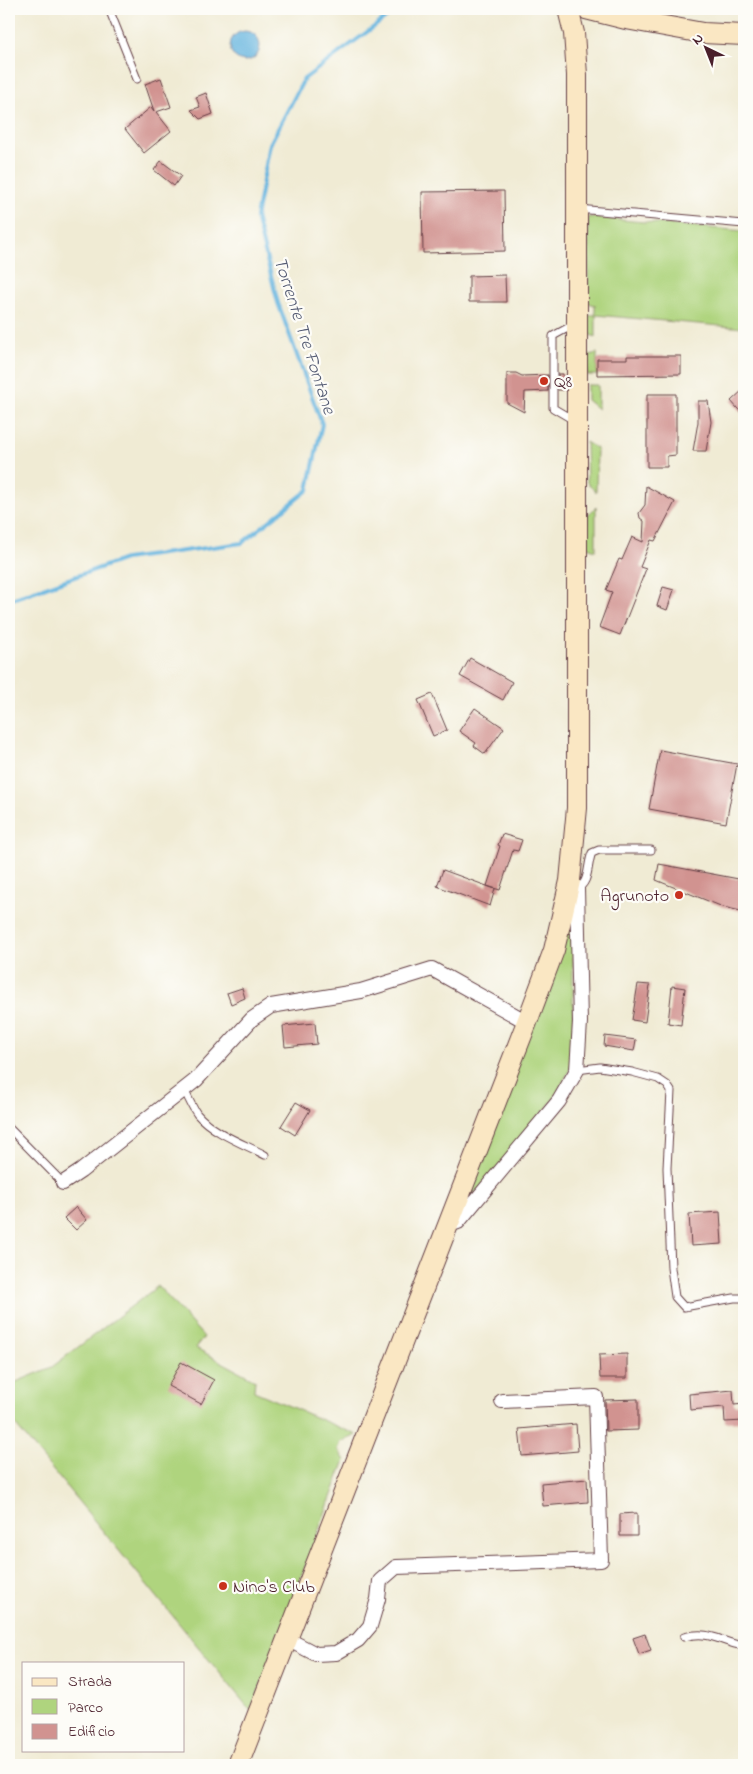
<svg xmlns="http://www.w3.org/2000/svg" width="753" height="1774" font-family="'Indie Flower',sans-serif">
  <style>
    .green { fill: #afd47e; stroke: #7c7a54 }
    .water { fill: #64b4df; stroke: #576a85 }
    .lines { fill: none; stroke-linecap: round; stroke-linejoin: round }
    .stream { stroke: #64b4df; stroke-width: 4 }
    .building { fill: #d19390 }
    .service-casing { stroke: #633e44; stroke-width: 9 }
    .minor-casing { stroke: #633e44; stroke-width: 16 }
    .secondary-casing { stroke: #633e44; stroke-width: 22 }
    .service { stroke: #fff; stroke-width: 7 }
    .minor { stroke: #fff; stroke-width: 14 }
    .secondary { stroke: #fae7c3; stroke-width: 20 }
    .poi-dot { fill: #c8321e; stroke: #fdfcf7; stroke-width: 2 }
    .labels { text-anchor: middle; stroke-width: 4.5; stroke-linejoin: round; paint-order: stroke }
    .poi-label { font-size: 18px; fill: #4a1f2b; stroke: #fdfcf7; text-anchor: start }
    .water-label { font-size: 19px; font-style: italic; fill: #545b73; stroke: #fdfcf7 }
  </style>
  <rect width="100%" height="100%" fill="#fdfcf7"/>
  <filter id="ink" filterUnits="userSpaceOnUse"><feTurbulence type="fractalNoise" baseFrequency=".02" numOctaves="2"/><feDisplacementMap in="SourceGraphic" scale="10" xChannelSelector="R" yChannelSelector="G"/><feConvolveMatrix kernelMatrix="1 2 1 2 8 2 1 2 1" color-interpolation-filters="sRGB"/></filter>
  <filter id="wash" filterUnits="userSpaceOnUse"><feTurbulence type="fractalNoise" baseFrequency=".0096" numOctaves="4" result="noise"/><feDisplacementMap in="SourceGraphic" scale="20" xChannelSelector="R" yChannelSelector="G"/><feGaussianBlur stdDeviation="1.12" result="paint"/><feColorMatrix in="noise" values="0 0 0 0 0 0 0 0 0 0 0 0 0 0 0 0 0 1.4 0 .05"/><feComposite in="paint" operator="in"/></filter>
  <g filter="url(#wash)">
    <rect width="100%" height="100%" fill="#f0ebd4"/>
    <path class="green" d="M 588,217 L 744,231 L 744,328 L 596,315 L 596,337 L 585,333 L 585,316 L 595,315 L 595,305 L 588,303 Z
      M 597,353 L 597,375 L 587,375 L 586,356 Z
      M 587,385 L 598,385 L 598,409 L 587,400 Z
      M 586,442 L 597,449 L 596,492 L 587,483 Z
      M 596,507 L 596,550 L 587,547 L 587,516 Z
      M 573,904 L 573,1056 L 570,1069 L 554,1099 L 468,1202 L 465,1201 Z
      M 158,1286 L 204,1337 L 196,1348 L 255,1380 L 254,1391 L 357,1435 L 341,1442 L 338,1450 L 345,1460 L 251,1711 L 9,1417 L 9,1385 L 52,1367 Z"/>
    <path class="water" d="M230 46a15 15 0 1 1 30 0a15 15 0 1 1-30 0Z"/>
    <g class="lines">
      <path class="stream" d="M 9,600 L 125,559 L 242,543 L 308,490 L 322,424 L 278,303 L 256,217 L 270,144 L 304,79 L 398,9"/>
    </g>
    <g id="blocks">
      <path class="building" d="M 161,78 L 171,107 L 156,112 L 171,131 L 144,153 L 125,129 L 151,107 L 154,111 L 145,84 Z
        M 206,93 L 213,114 L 200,119 L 191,110 L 200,107 L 196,97 Z
        M 161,161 L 181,176 L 174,186 L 154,170 Z
        M 504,191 L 505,251 L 423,253 L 422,192 Z
        M 505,275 L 506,302 L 469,302 L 469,276 Z
        M 627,356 L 681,356 L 681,374 L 597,375 L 597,359 L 627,359 Z
        M 507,373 L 516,373 L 522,376 L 548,375 L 548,391 L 525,392 L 524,412 L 507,403 Z
        M 558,374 L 563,374 L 563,390 L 558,390 Z
        M 744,389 L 744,416 L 731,401 Z
        M 647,394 L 676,394 L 676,455 L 667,456 L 667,467 L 647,467 Z
        M 698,401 L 708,401 L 711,422 L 706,451 L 693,451 L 698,422 Z
        M 646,486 L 675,502 L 655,541 L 651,540 L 640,567 L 646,569 L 620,635 L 599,627 L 612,592 L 606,590 L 619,559 L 622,560 L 632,537 L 643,542 L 644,521 L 640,518 L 639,513 L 645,505 Z
        M 663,587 L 674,590 L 667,610 L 657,606 Z
        M 470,658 L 512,682 L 503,700 L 460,676 Z
        M 432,694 L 447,730 L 433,736 L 418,700 Z
        M 475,708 L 504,728 L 485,754 L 474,746 L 476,743 L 459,731 Z
        M 660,750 L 737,764 L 726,823 L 649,809 Z
        M 502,834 L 522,840 L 518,851 L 513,850 L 500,890 L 487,886 L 500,846 L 498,845 Z
        M 659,864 L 744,880 L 744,894 L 741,911 L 723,907 L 656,880 Z
        M 443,870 L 495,889 L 490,906 L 437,886 Z
        M 638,984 L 650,985 L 645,1022 L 632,1020 Z
        M 672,986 L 685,988 L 681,1025 L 668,1023 Z
        M 242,988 L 245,998 L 231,1004 L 227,993 Z
        M 315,1023 L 317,1044 L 285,1047 L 283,1026 Z
        M 605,1036 L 636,1040 L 634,1051 L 604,1046 Z
        M 296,1102 L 310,1110 L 295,1135 L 281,1126 Z
        M 76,1207 L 87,1220 L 76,1230 L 64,1218 Z
        M 720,1212 L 722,1244 L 691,1246 L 689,1214 Z
        M 627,1354 L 627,1378 L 600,1378 L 599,1355 Z
        M 181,1362 L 214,1380 L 201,1404 L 168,1386 Z
        M 733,1390 L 734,1405 L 744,1404 L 744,1421 L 725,1422 L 724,1407 L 690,1410 L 689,1394 Z
        M 638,1399 L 638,1430 L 606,1431 L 605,1400 Z
        M 576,1424 L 578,1451 L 522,1456 L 519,1429 Z
        M 587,1479 L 588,1502 L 543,1506 L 541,1483 Z
        M 637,1513 L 637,1536 L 620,1536 L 620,1514 Z
        M 645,1634 L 651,1650 L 639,1654 L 633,1638 Z"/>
    </g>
  </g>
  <g filter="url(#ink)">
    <use href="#blocks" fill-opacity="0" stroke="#633e44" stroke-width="1"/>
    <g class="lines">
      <g class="service-casing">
        <path id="service" d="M 109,9 L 137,79
          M 578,209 L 744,224
          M 575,421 L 553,408 L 553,336 L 575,324
          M 577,888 C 590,884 587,863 592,853 L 599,850 L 651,850
          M 577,1070 L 600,1067 L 632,1072 L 658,1079 L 667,1085 L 671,1091 L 667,1168 L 671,1268 L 675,1297 L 684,1307 L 734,1298 L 744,1298
          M 184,1089 C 188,1098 192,1107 197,1114 C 213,1133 244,1144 265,1155
          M 9,1128 L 63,1183
          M 684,1637 C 711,1630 719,1642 744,1646"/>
      </g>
      <g class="minor-casing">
        <path id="minor" d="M 63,1183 L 81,1171 L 196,1080 L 252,1019 L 271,1006 L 361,991 L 432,969 L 527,1022
          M 447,1226 L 458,1222 L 559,1101 L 577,1070 L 580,1022 L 577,888 L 570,881
          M 287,1639 L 316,1654 L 336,1653 L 358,1640 L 370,1626 L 378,1599 L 380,1581 L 396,1567 L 601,1560 L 596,1397 L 502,1401"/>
      </g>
      <g class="secondary-casing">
        <path id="secondary" d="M 586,9 L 626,19 L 703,33 L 744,35
          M 238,1765 L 527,1022 L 554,950 L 570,881 L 577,808 L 577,75 L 574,33 L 568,9"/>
      </g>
      <use href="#service" class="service"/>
      <use href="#minor" class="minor"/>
      <use href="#secondary" class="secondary"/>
    </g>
  </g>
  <g class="poi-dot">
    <circle cx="544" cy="381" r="5"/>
    <circle cx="679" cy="895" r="5"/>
    <circle cx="223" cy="1586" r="5"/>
  </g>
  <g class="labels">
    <g class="poi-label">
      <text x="554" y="387">Q8</text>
      <text x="669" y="901" text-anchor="end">Agrunoto</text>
      <text x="233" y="1592">Nino's Club</text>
    </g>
    <g class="water-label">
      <text transform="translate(306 335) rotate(72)" y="7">Torrente Tre Fontane</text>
    </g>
  </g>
  <rect width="753" height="1774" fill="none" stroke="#fdfcf7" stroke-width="30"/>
  <rect x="22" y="1662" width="162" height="90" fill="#fdfcf7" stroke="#b5a4a5"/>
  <rect x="32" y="1678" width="25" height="8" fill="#fae7c3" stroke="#b5a4a5"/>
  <text x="68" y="1686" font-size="15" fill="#4a1f2b">Strada</text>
  <rect x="32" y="1699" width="25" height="15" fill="#afd47e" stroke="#b5a4a5"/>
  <text x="68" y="1712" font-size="15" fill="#4a1f2b">Parco</text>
  <rect x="32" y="1724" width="25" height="15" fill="#d19390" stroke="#b5a4a5"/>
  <text x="68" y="1736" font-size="15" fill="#4a1f2b">Edificio</text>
  <g transform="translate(706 48) rotate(317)" stroke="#fdfcf7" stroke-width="4" paint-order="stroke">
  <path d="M0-4L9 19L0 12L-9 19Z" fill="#4a1f2b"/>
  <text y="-8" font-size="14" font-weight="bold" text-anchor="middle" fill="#4a1f2b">N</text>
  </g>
</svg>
